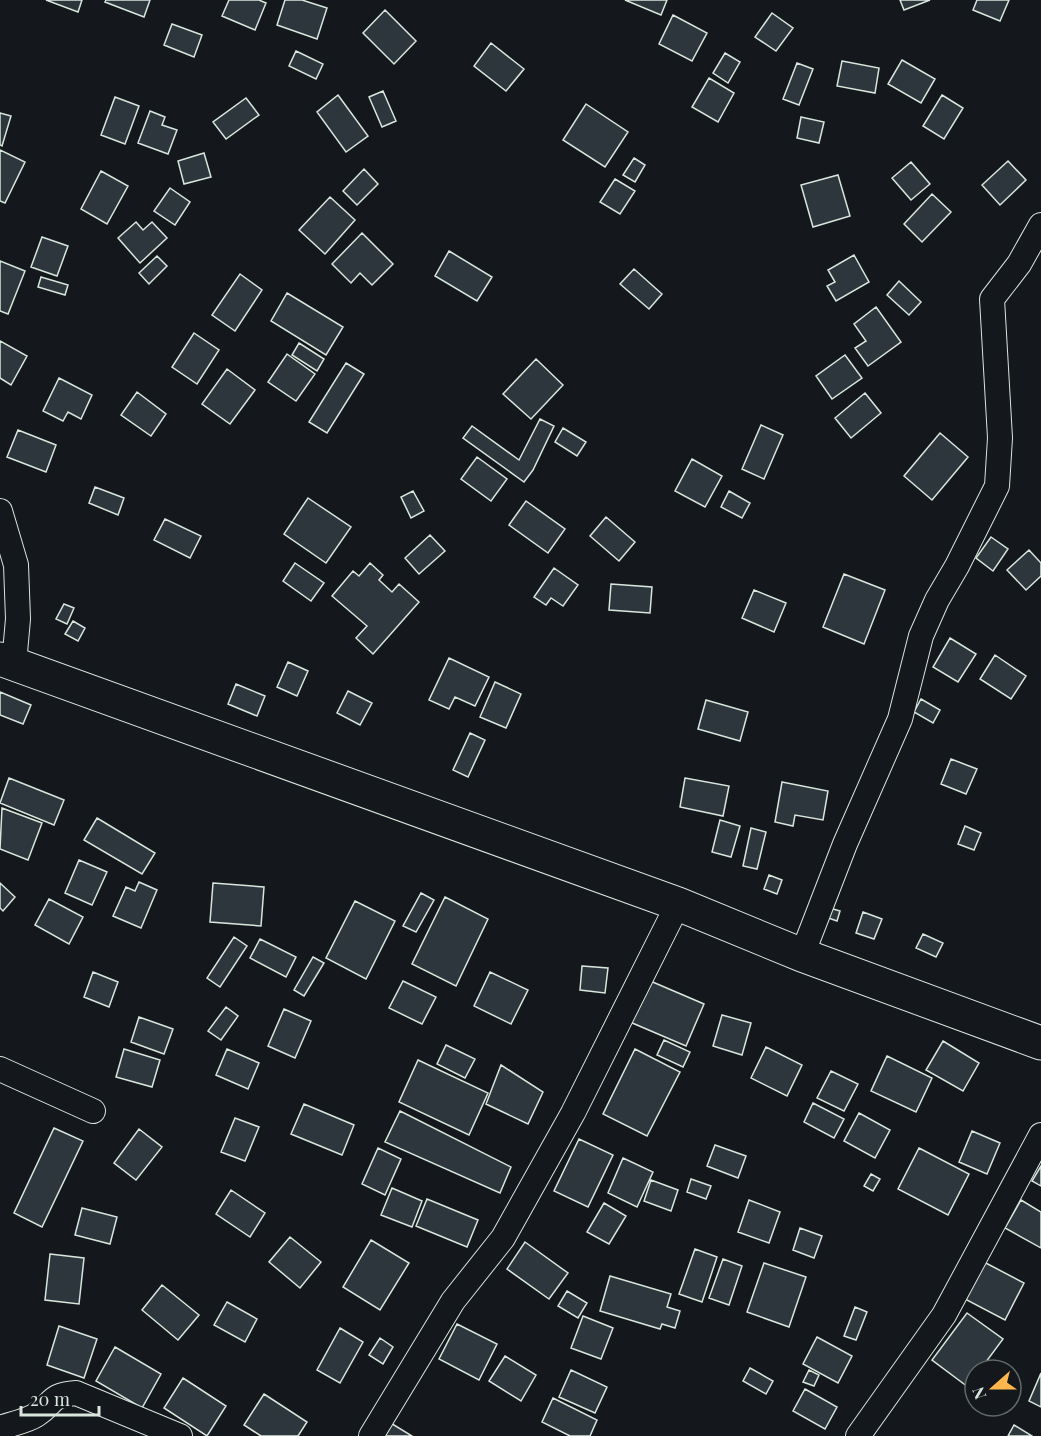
<svg xmlns="http://www.w3.org/2000/svg" width="1041" height="1436" font-family="'Playfair Display',serif">
  <style>
    .building { fill: #2c363c; stroke: #d8e6dc; stroke-width: 1.5 }
    .lines { fill: none; stroke-linecap: round; stroke-linejoin: round }
    .street-casing { stroke: #d8e6dc; stroke-width: 26 }
    .primary-casing { stroke: #d8e6dc; stroke-width: 35 }
    .street { stroke: #14181c; stroke-width: 24 }
    .primary { stroke: #14181c; stroke-width: 33 }
  </style>
  <rect width="100%" height="100%" fill="#14181c"/>
  <path class="building" d="M 46,0 L 82,0 L 78,12 Z
    M 106,0 L 150,0 L 144,17 L 105,2 Z
    M 229,0 L 259,0 L 266,3 L 255,30 L 222,16 Z
    M 285,0 L 302,0 L 327,8 L 317,39 L 277,25 Z
    M 625,0 L 667,0 L 661,15 Z
    M 900,0 L 930,0 L 904,10 Z
    M 977,0 L 1009,0 L 1000,21 L 973,10 Z
    M 385,10 L 416,41 L 394,64 L 363,33 Z
    M 772,13 L 793,28 L 776,51 L 755,37 Z
    M 673,15 L 707,33 L 692,61 L 659,44 Z
    M 172,24 L 202,35 L 194,57 L 164,45 Z
    M 491,43 L 524,69 L 506,91 L 474,66 Z
    M 296,51 L 323,64 L 316,79 L 289,66 Z
    M 725,53 L 740,62 L 728,83 L 713,73 Z
    M 902,60 L 935,79 L 921,103 L 888,84 Z
    M 842,61 L 879,68 L 875,93 L 837,86 Z
    M 797,63 L 813,69 L 799,105 L 783,99 Z
    M 709,78 L 734,93 L 718,122 L 692,107 Z
    M 383,91 L 396,121 L 382,127 L 369,97 Z
    M 338,95 L 368,136 L 346,152 L 317,112 Z
    M 942,95 L 963,108 L 944,139 L 923,126 Z
    M 115,97 L 139,106 L 125,144 L 101,135 Z
    M 246,98 L 259,115 L 226,139 L 213,122 Z
    M 586,104 L 628,132 L 605,167 L 563,140 Z
    M 150,111 L 165,117 L 162,125 L 177,130 L 168,154 L 138,143 Z
    M 0,113 L 11,116 L 2,146 L 0,145 Z
    M 801,117 L 824,122 L 819,143 L 797,138 Z
    M 0,150 L 25,162 L 5,203 L 0,201 Z
    M 204,153 L 211,177 L 184,184 L 178,161 Z
    M 634,158 L 645,165 L 635,182 L 623,175 Z
    M 1008,161 L 1026,180 L 1000,205 L 982,185 Z
    M 911,162 L 930,184 L 911,200 L 892,178 Z
    M 364,169 L 378,184 L 357,205 L 343,191 Z
    M 101,171 L 128,186 L 107,224 L 81,209 Z
    M 838,175 L 850,216 L 813,227 L 801,185 Z
    M 615,179 L 635,191 L 620,214 L 600,202 Z
    M 170,188 L 190,202 L 175,225 L 154,211 Z
    M 932,194 L 951,212 L 922,242 L 904,224 Z
    M 330,197 L 355,220 L 325,254 L 299,230 Z
    M 136,222 L 143,230 L 152,222 L 167,238 L 140,263 L 118,238 Z
    M 362,233 L 393,264 L 372,285 L 360,273 L 351,283 L 332,264 Z
    M 42,237 L 68,246 L 57,276 L 31,267 Z
    M 449,251 L 492,277 L 477,301 L 435,276 Z
    M 854,255 L 869,282 L 836,301 L 827,286 L 835,282 L 828,270 Z
    M 157,256 L 167,266 L 149,284 L 139,273 Z
    M 0,261 L 25,271 L 8,314 L 0,311 Z
    M 634,269 L 662,294 L 649,309 L 620,284 Z
    M 240,274 L 262,290 L 235,331 L 212,315 Z
    M 41,277 L 68,285 L 65,295 L 38,287 Z
    M 899,281 L 921,302 L 909,315 L 887,295 Z
    M 287,293 L 343,327 L 326,355 L 271,321 Z
    M 876,307 L 901,342 L 868,366 L 855,348 L 866,341 L 854,324 Z
    M 194,333 L 219,350 L 197,384 L 172,367 Z
    M 0,341 L 27,356 L 11,385 L 0,378 Z
    M 299,343 L 324,359 L 317,371 L 292,355 Z
    M 287,354 L 315,374 L 296,401 L 268,382 Z
    M 845,355 L 862,378 L 832,399 L 816,376 Z
    M 536,359 L 563,385 L 531,419 L 503,394 Z
    M 346,363 L 364,374 L 327,433 L 309,422 Z
    M 227,369 L 255,390 L 230,424 L 202,404 Z
    M 59,378 L 92,395 L 81,419 L 68,412 L 63,421 L 43,411 Z
    M 137,392 L 166,414 L 151,436 L 121,415 Z
    M 865,393 L 881,413 L 851,438 L 835,418 Z
    M 540,419 L 554,426 L 533,470 L 524,482 L 463,438 L 472,426 L 519,460 Z
    M 761,425 L 783,435 L 764,479 L 742,469 Z
    M 563,428 L 586,442 L 577,456 L 555,442 Z
    M 18,430 L 56,445 L 46,472 L 7,457 Z
    M 940,433 L 968,457 L 932,500 L 904,476 Z
    M 477,457 L 507,479 L 491,501 L 461,479 Z
    M 692,459 L 722,476 L 705,507 L 675,491 Z
    M 95,487 L 124,498 L 118,515 L 89,503 Z
    M 413,491 L 424,511 L 411,518 L 401,497 Z
    M 729,491 L 750,503 L 742,518 L 721,507 Z
    M 308,498 L 351,527 L 326,563 L 284,534 Z
    M 526,501 L 565,529 L 548,553 L 509,525 Z
    M 606,517 L 635,542 L 619,561 L 590,536 Z
    M 165,519 L 201,536 L 190,558 L 154,540 Z
    M 430,535 L 445,551 L 419,574 L 405,558 Z
    M 991,537 L 1008,549 L 993,571 L 976,558 Z
    M 1029,550 L 1041,563 L 1041,576 L 1026,590 L 1007,570 Z
    M 295,563 L 324,583 L 311,601 L 283,581 Z
    M 370,563 L 383,575 L 379,580 L 392,592 L 399,584 L 419,602 L 373,654 L 356,638 L 367,626 L 332,596 L 353,571 L 359,576 Z
    M 554,568 L 578,585 L 563,606 L 551,598 L 546,605 L 534,597 Z
    M 844,574 L 885,590 L 864,644 L 823,627 Z
    M 611,584 L 652,587 L 650,613 L 609,610 Z
    M 754,590 L 786,603 L 774,632 L 742,618 Z
    M 64,604 L 74,608 L 67,624 L 56,619 Z
    M 73,621 L 85,628 L 78,641 L 65,634 Z
    M 950,638 L 976,654 L 958,682 L 933,667 Z
    M 995,655 L 1026,676 L 1011,699 L 980,679 Z
    M 449,658 L 489,677 L 475,706 L 455,697 L 449,709 L 429,700 Z
    M 288,662 L 308,671 L 297,696 L 277,687 Z
    M 495,682 L 521,694 L 506,728 L 480,717 Z
    M 236,684 L 265,696 L 257,716 L 228,704 Z
    M 348,691 L 372,703 L 360,725 L 337,713 Z
    M 0,692 L 31,705 L 23,724 L 0,715 Z
    M 921,699 L 940,710 L 933,723 L 914,712 Z
    M 706,700 L 748,712 L 740,741 L 698,729 Z
    M 470,733 L 485,740 L 468,777 L 453,770 Z
    M 951,759 L 977,769 L 966,794 L 941,784 Z
    M 9,778 L 64,800 L 54,825 L 0,803 Z
    M 685,778 L 729,786 L 723,816 L 680,807 Z
    M 782,782 L 828,791 L 823,820 L 795,815 L 793,826 L 775,822 Z
    M 2,808 L 42,823 L 28,860 L 0,849 Z
    M 97,818 L 155,853 L 142,874 L 84,840 Z
    M 720,820 L 740,826 L 731,857 L 712,852 Z
    M 965,826 L 981,833 L 974,850 L 958,844 Z
    M 751,828 L 766,832 L 757,869 L 743,866 Z
    M 79,860 L 107,872 L 92,905 L 65,893 Z
    M 769,875 L 782,880 L 777,894 L 764,889 Z
    M 139,882 L 157,890 L 141,928 L 113,916 L 126,887 L 135,891 Z
    M 0,883 L 15,897 L 3,911 L 0,908 Z
    M 213,883 L 264,887 L 261,926 L 210,922 Z
    M 421,893 L 434,900 L 416,932 L 403,926 Z
    M 445,897 L 488,919 L 456,986 L 412,964 Z
    M 49,899 L 83,917 L 69,944 L 35,925 Z
    M 355,901 L 395,921 L 366,979 L 326,958 Z
    M 823,906 L 840,911 L 837,921 L 820,915 Z
    M 863,912 L 882,919 L 874,939 L 856,933 Z
    M 923,934 L 943,943 L 936,957 L 916,948 Z
    M 234,937 L 247,946 L 220,987 L 207,978 Z
    M 260,939 L 296,957 L 286,977 L 250,958 Z
    M 313,957 L 324,963 L 304,996 L 294,990 Z
    M 582,966 L 608,968 L 605,993 L 580,990 Z
    M 93,972 L 118,982 L 109,1007 L 84,997 Z
    M 490,972 L 528,990 L 511,1024 L 474,1006 Z
    M 648,980 L 704,1004 L 686,1046 L 630,1022 Z
    M 403,981 L 436,997 L 422,1024 L 389,1008 Z
    M 226,1007 L 238,1016 L 221,1040 L 208,1031 Z
    M 284,1009 L 311,1021 L 295,1058 L 268,1046 Z
    M 722,1015 L 751,1023 L 742,1055 L 713,1046 Z
    M 139,1017 L 173,1029 L 164,1054 L 131,1042 Z
    M 664,1040 L 690,1052 L 683,1067 L 657,1055 Z
    M 943,1041 L 979,1063 L 963,1091 L 926,1070 Z
    M 446,1045 L 475,1059 L 465,1078 L 437,1064 Z
    M 766,1047 L 802,1065 L 787,1096 L 751,1078 Z
    M 124,1049 L 160,1060 L 152,1087 L 116,1077 Z
    M 227,1049 L 259,1063 L 248,1089 L 216,1075 Z
    M 635,1049 L 680,1072 L 647,1136 L 603,1114 Z
    M 887,1056 L 932,1078 L 916,1112 L 871,1091 Z
    M 418,1060 L 488,1093 L 469,1135 L 399,1102 Z
    M 501,1065 L 543,1092 L 528,1124 L 486,1104 Z
    M 831,1071 L 858,1084 L 844,1111 L 817,1098 Z
    M 813,1103 L 844,1119 L 834,1138 L 804,1122 Z
    M 304,1104 L 354,1125 L 342,1155 L 291,1134 Z
    M 400,1111 L 511,1167 L 500,1193 L 385,1142 Z
    M 859,1113 L 890,1130 L 875,1158 L 844,1141 Z
    M 235,1118 L 259,1127 L 245,1161 L 221,1152 Z
    M 54,1128 L 83,1141 L 42,1227 L 14,1213 Z
    M 139,1129 L 162,1147 L 136,1180 L 114,1163 Z
    M 972,1131 L 1000,1143 L 987,1174 L 959,1162 Z
    M 579,1139 L 613,1155 L 588,1207 L 554,1191 Z
    M 715,1145 L 746,1156 L 738,1178 L 707,1166 Z
    M 378,1148 L 401,1159 L 385,1195 L 362,1184 Z
    M 919,1148 L 969,1174 L 948,1215 L 898,1189 Z
    M 623,1158 L 653,1172 L 637,1207 L 608,1193 Z
    M 1041,1166 L 1041,1186 L 1032,1181 Z
    M 871,1174 L 880,1179 L 873,1191 L 864,1186 Z
    M 691,1179 L 711,1186 L 706,1199 L 687,1192 Z
    M 651,1180 L 678,1190 L 671,1211 L 644,1201 Z
    M 392,1188 L 422,1201 L 412,1227 L 381,1215 Z
    M 231,1190 L 265,1213 L 250,1237 L 216,1214 Z
    M 427,1199 L 478,1220 L 467,1247 L 416,1226 Z
    M 749,1200 L 780,1212 L 769,1243 L 738,1232 Z
    M 1021,1200 L 1041,1212 L 1041,1248 L 1005,1228 Z
    M 604,1203 L 626,1216 L 609,1244 L 587,1232 Z
    M 82,1208 L 117,1217 L 110,1244 L 75,1235 Z
    M 800,1228 L 822,1236 L 814,1258 L 793,1250 Z
    M 290,1237 L 321,1262 L 300,1288 L 269,1262 Z
    M 371,1240 L 409,1263 L 380,1310 L 343,1287 Z
    M 525,1242 L 568,1273 L 549,1299 L 507,1269 Z
    M 695,1249 L 717,1257 L 702,1302 L 679,1294 Z
    M 50,1254 L 84,1258 L 79,1304 L 45,1300 Z
    M 723,1259 L 742,1266 L 729,1305 L 709,1298 Z
    M 982,1261 L 1024,1283 L 1005,1320 L 963,1298 Z
    M 764,1263 L 806,1277 L 789,1327 L 747,1312 Z
    M 610,1276 L 671,1294 L 667,1307 L 680,1311 L 675,1328 L 662,1324 L 660,1329 L 600,1311 Z
    M 162,1285 L 199,1315 L 178,1340 L 142,1310 Z
    M 567,1291 L 587,1303 L 578,1318 L 558,1306 Z
    M 227,1302 L 257,1319 L 245,1342 L 214,1325 Z
    M 855,1307 L 867,1312 L 856,1340 L 844,1336 Z
    M 967,1313 L 1003,1339 L 980,1370 L 975,1370 L 975,1377 L 968,1387 L 932,1360 Z
    M 583,1316 L 613,1328 L 601,1359 L 571,1348 Z
    M 457,1324 L 497,1344 L 479,1380 L 439,1359 Z
    M 59,1326 L 97,1339 L 84,1378 L 47,1365 Z
    M 340,1328 L 363,1342 L 340,1383 L 317,1370 Z
    M 817,1337 L 852,1356 L 838,1383 L 803,1364 Z
    M 380,1338 L 393,1347 L 383,1364 L 369,1355 Z
    M 115,1347 L 161,1374 L 142,1408 L 96,1381 Z
    M 505,1356 L 536,1375 L 521,1401 L 489,1381 Z
    M 750,1368 L 773,1381 L 766,1394 L 743,1381 Z
    M 571,1370 L 607,1387 L 595,1413 L 559,1397 Z
    M 809,1370 L 819,1375 L 814,1386 L 803,1382 Z
    M 1041,1373 L 1041,1407 L 1029,1401 Z
    M 183,1378 L 226,1406 L 207,1436 L 164,1408 Z
    M 805,1389 L 837,1407 L 825,1429 L 793,1411 Z
    M 264,1394 L 307,1422 L 298,1436 L 261,1436 L 244,1425 Z
    M 553,1398 L 597,1420 L 590,1436 L 570,1436 L 542,1422 Z
    M 389,1422 L 412,1436 L 380,1436 Z
    M 1014,1425 L 1032,1436 L 1008,1436 Z"/>
  <g class="lines">
    <g class="street-casing">
      <path id="street" d="M 0,511 L 16,565 L 18,619 L 14,664
        M 802,955 L 845,844 L 900,719 L 921,636 L 937,600 L 957,566 L 997,486 L 1000,438 L 992,299 L 1019,264 L 1041,225
        M 0,1069 L 93,1111
        M 0,1428 C 11,1424 27,1421 36,1415 C 55,1403 48,1395 76,1393 L 180,1436
        M 371,1436 L 453,1301 L 503,1238 L 573,1113 L 678,904
        M 858,1436 L 944,1315 L 1041,1135"/>
    </g>
    <g class="primary-casing">
      <path id="primary" d="M 0,659 L 678,904 L 802,955 L 1041,1043"/>
    </g>
    <use href="#street" class="street"/>
    <use href="#primary" class="primary"/>
  </g>
  <g transform="translate(993 1388) rotate(249)"><circle r="28" fill="#14181c" stroke="#626a69" stroke-width="1.5"/>
  <path d="M0-4.5L10 22L0 15L-10 22Z" fill="#ffb74d"/>
  <text y="-9" font-size="16" font-weight="bold" text-anchor="middle" fill="#d8e6dc">N</text>
  </g>
  <path d="M21 1406v9h78v-9" fill="none" stroke="#d8e6dc" stroke-width="3"/>
  <text x="30" y="1406" font-size="18" fill="#d8e6dc" stroke="#14181c" stroke-width="4.5" paint-order="stroke">20 m</text>
</svg>
